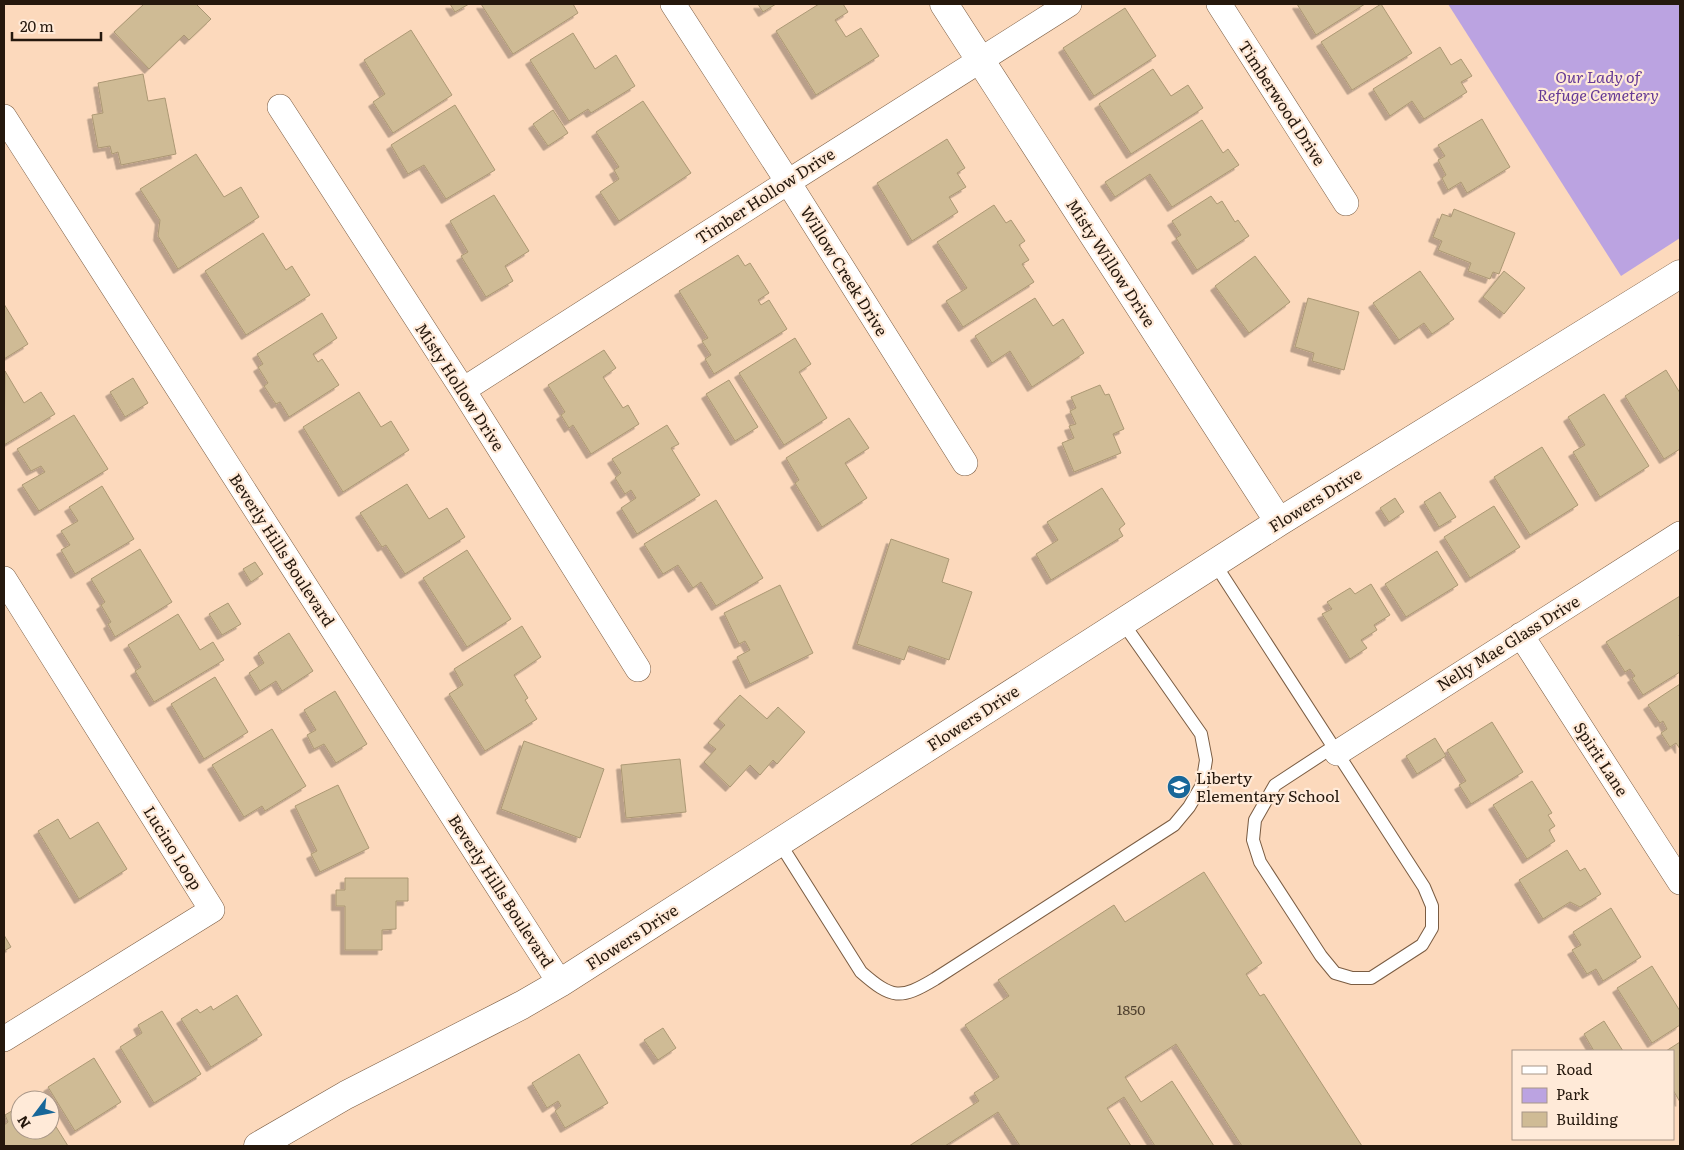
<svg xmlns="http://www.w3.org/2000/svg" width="1684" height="1150" font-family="Literata,serif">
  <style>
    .green { fill: #bba3e1 }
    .building { fill: #cfbb95; stroke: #ac9874; filter: url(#shadow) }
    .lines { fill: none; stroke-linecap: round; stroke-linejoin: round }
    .lane-casing { stroke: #7a5c42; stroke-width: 14 }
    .street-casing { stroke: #7a5c42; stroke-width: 26 }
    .secondary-casing { stroke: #7a5c42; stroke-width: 29 }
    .lane { stroke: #fff; stroke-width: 12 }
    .street { stroke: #fff; stroke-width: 25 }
    .secondary { stroke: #fff; stroke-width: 28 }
    .labels { text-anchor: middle; stroke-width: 4.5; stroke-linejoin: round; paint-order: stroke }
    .number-label { font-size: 14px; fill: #50412f }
    .park-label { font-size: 16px; font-style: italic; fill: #653a96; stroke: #ffead8 }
    .street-label { font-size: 16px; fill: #25180d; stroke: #ffead8 }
    .poi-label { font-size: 16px; fill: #25180d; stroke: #ffead8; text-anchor: start }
  </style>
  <defs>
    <filter id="shadow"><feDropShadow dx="-4.5" dy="4.5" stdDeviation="0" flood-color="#0004"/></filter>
  </defs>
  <rect width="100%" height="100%" fill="#fcd9bc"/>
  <path class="green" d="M 1448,4 L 1680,4 L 1680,238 L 1621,276 Z"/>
  <path class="building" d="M 144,4 L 196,4 L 211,19 L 189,40 L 184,35 L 149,69 L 114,32 Z
    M 450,4 L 469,4 L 455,12 Z
    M 481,4 L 573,4 L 578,13 L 513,54 Z
    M 758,4 L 776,4 L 763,12 Z
    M 819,4 L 843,4 L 848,12 L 835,20 L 846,37 L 861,28 L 879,56 L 816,95 L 776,31 Z
    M 1297,4 L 1365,4 L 1316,35 Z
    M 1381,4 L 1412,53 L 1352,90 L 1321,42 Z
    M 1125,8 L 1156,56 L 1094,96 L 1063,48 Z
    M 411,30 L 452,95 L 393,133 L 373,102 L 385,94 L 364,60 Z
    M 573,33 L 595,69 L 616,55 L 635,86 L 591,113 L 588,109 L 569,121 L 530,60 Z
    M 1440,47 L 1451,65 L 1461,59 L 1472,76 L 1461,82 L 1467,92 L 1424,119 L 1412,101 L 1390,116 L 1373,89 Z
    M 1153,69 L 1171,96 L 1188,85 L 1203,108 L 1131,154 L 1099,104 Z
    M 143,74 L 148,101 L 165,98 L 176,154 L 121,165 L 118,152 L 112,154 L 110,146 L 98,148 L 92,115 L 103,113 L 98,83 Z
    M 643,101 L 691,173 L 619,221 L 600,192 L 619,179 L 614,170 L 619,167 L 596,132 Z
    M 455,105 L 495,170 L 446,199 L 424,165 L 408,174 L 391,145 Z
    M 553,110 L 568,133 L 548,146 L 533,124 Z
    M 1482,119 L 1510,167 L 1467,193 L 1461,182 L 1448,190 L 1442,178 L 1446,175 L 1438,160 L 1445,156 L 1438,145 Z
    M 1202,120 L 1223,153 L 1228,149 L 1239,165 L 1172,207 L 1150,174 L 1115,197 L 1105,182 Z
    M 947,139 L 965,168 L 957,173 L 966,187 L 949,197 L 958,212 L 912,241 L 877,183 Z
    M 196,154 L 224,197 L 241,187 L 259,217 L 178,269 L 158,236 L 160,220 L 140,189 Z
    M 494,195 L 529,251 L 505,266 L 513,281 L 486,297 L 461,256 L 468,252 L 450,221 Z
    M 1211,196 L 1217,204 L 1222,201 L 1235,222 L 1238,220 L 1249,236 L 1197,270 L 1176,238 L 1181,235 L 1172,221 Z
    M 994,205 L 1006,223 L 1011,220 L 1025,241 L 1019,245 L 1029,260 L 1022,264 L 1034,282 L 963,327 L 946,301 L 967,288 L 937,242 Z
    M 1454,209 L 1515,233 L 1499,274 L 1493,272 L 1490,279 L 1468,271 L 1471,263 L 1438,250 L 1442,241 L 1433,237 L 1442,214 L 1451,217 Z
    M 263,233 L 286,270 L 292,266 L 310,295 L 246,335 L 205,271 Z
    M 738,255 L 745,266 L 750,263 L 769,293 L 758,300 L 761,305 L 769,300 L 787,329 L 714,374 L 705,359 L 711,355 L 702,341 L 708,338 L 679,291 Z
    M 1255,256 L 1290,302 L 1249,333 L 1215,286 Z
    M 1420,271 L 1454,319 L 1432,334 L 1424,323 L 1399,340 L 1373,303 Z
    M 1504,271 L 1525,288 L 1504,314 L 1483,297 Z
    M 1035,298 L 1053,326 L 1063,319 L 1084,353 L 1032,387 L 1010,351 L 992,363 L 975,336 Z
    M 1308,298 L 1359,312 L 1344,370 L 1312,361 L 1314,353 L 1295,347 Z
    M 4,304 L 28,344 L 4,359 Z
    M 322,313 L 337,338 L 313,354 L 318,362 L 322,359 L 339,385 L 289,417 L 280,402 L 276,404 L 264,386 L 268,383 L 258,367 L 263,364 L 257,354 Z
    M 795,338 L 811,364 L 799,372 L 827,418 L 784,445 L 739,373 Z
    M 604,350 L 616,368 L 603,377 L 623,408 L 628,405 L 639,424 L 591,454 L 573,425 L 569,428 L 561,415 L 565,412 L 548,385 Z
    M 1666,370 L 1680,393 L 1680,449 L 1664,459 L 1625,396 Z
    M 5,371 L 24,403 L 41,392 L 55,414 L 4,445 Z
    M 133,378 L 148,403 L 125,417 L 110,392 Z
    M 729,380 L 758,427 L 735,441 L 706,394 Z
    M 1100,385 L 1105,395 L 1109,394 L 1124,429 L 1113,434 L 1121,453 L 1074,472 L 1062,443 L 1074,438 L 1069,426 L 1076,424 L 1070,411 L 1076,408 L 1071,397 Z
    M 359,392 L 381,427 L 391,421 L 409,450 L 343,492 L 303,427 Z
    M 1604,394 L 1649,466 L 1600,497 L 1573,452 L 1585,445 L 1568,417 Z
    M 74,415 L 108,469 L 39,511 L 22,485 L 45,472 L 41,466 L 31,471 L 17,449 Z
    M 849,418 L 869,448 L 845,463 L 867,498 L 822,527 L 795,483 L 799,480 L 786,458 Z
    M 667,425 L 679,444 L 671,448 L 700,495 L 637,534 L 621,508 L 636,498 L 631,490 L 625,494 L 615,478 L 621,473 L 612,459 Z
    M 1542,447 L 1578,505 L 1530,535 L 1494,477 Z
    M 407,484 L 429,519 L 447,508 L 465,537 L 405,574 L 386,545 L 382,547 L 360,513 Z
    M 102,486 L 134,539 L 75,574 L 61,550 L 70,545 L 61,531 L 78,521 L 69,507 Z
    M 1102,488 L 1125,524 L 1119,529 L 1123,536 L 1051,580 L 1036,554 L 1058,540 L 1047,522 Z
    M 1440,492 L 1456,517 L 1439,527 L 1424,502 Z
    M 1395,498 L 1404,512 L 1389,522 L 1380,508 Z
    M 716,500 L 763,578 L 716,606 L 701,582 L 693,588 L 678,565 L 663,574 L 644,544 Z
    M 1494,506 L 1520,547 L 1470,578 L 1444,537 Z
    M 891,539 L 949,559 L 942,582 L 972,592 L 949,660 L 909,646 L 904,660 L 857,644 Z
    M 140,549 L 172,602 L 115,637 L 108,624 L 111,622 L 101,605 L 105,602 L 91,579 Z
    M 467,550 L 511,619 L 467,647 L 423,578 Z
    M 1437,551 L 1458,585 L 1406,617 L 1385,584 Z
    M 255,562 L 263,574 L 251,582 L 243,569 Z
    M 1371,584 L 1390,615 L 1374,625 L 1377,630 L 1361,640 L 1367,648 L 1350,659 L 1322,614 L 1332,609 L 1327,602 L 1350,588 L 1355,594 Z
    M 780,585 L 813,653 L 750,684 L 737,657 L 750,650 L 745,641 L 739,644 L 724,613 Z
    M 1680,596 L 1680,634 L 1679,635 L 1680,638 L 1680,672 L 1643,695 L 1632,678 L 1635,676 L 1630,669 L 1625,672 L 1606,642 Z
    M 228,603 L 241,624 L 222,635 L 209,614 Z
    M 178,614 L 200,650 L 213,642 L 224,660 L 154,702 L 135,671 L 141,667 L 128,645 Z
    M 522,626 L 541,657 L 514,675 L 528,698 L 525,700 L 537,719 L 485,751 L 449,694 L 463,685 L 454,669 Z
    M 289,633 L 313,671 L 282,691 L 276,681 L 260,691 L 249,673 L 264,663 L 258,653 Z
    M 215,677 L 248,732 L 204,759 L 171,704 Z
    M 1680,684 L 1680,749 L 1676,743 L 1670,747 L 1661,733 L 1667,729 L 1663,721 L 1660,723 L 1648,705 Z
    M 335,691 L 367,744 L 336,763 L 324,744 L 314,749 L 307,735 L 316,730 L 304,710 Z
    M 740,695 L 767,719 L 778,707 L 805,732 L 777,764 L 773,760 L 760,775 L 750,765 L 730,787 L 704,762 L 716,749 L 708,743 L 725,725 L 718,719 Z
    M 1492,722 L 1523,772 L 1471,804 L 1459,785 L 1466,781 L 1447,750 Z
    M 272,729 L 306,786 L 265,811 L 262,806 L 244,817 L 212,765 Z
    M 1435,738 L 1446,756 L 1417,774 L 1406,756 Z
    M 524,741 L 604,769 L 580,838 L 501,809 Z
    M 680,759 L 686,812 L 626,818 L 621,765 Z
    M 1532,781 L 1552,813 L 1548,815 L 1555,826 L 1549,830 L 1555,841 L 1527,859 L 1493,805 Z
    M 338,785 L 369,848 L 320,872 L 311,854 L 317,851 L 295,806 Z
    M 58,819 L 70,839 L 98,822 L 127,869 L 79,899 L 38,831 Z
    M 1567,850 L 1580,871 L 1585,868 L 1601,894 L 1580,907 L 1570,902 L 1543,919 L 1519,880 Z
    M 1204,872 L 1262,963 L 1246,974 L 1260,996 L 1264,994 L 1362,1146 L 1242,1146 L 1176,1044 L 1125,1077 L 1141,1102 L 1172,1081 L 1214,1146 L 1155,1146 L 1124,1097 L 1107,1108 L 1131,1146 L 1020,1146 L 998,1112 L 945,1146 L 909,1146 L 979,1101 L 974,1093 L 999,1077 L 965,1025 L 1009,996 L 998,980 L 1114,905 L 1125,922 Z
    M 345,878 L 408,878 L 408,901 L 396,901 L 396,929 L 382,930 L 382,950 L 345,950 L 345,906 L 336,906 L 336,890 L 345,890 Z
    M 1611,908 L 1641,957 L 1603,981 L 1596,969 L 1587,974 L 1572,950 L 1581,945 L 1573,932 Z
    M 4,935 L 11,947 L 4,951 Z
    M 1652,966 L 1680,1011 L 1680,1025 L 1652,1043 L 1617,988 Z
    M 237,995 L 262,1035 L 211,1067 L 181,1019 L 197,1009 L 200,1013 L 211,1006 L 213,1010 Z
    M 162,1011 L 201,1074 L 154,1103 L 120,1047 L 142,1033 L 138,1025 Z
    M 1604,1021 L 1623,1051 L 1594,1051 L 1584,1034 Z
    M 663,1028 L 676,1048 L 658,1060 L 644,1040 Z
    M 1680,1042 L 1680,1102 L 1673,1090 L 1673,1051 L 1666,1051 Z
    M 579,1054 L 608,1103 L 565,1128 L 555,1111 L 561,1106 L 558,1101 L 547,1108 L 532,1083 Z
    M 94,1058 L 121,1102 L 75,1131 L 48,1087 Z
    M 20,1106 L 20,1130 L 50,1130 L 50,1117 L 68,1146 L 4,1146 L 4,1125 L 8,1122 L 5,1115 Z"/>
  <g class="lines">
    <g class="lane-casing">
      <path id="lane" d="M 1215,564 L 1424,887 L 1432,906 L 1432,928 L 1422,945 L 1371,978 L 1352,978 L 1335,973 L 1321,956 L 1260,862 L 1253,840 L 1255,820 L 1275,785 L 1333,747
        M 779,842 L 861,972 C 892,999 900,1000 935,979 L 1174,825 L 1189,807 L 1202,785 L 1206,760 L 1201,734 L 1123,623"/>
    </g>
    <g class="street-casing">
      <path id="street" d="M 673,4 L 788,182 L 965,463
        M 1219,4 L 1346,203
        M 280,107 L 463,390 L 638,669
        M 4,117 L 560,983
        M 463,390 L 788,182 L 1069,4
        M 4,579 L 212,910 L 4,1039
        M 1521,635 L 1680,882
        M 1337,753 L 1680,534"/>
    </g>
    <g class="secondary-casing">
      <path id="secondary" d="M 944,4 L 1279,522
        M 258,1146 L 346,1095 L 522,1005 L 560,983 L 1279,522 L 1680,274"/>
    </g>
    <use href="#lane" class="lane"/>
    <use href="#street" class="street"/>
    <use href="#secondary" class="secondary"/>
  </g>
  <defs>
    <g id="school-disc" transform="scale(1.25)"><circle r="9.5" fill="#186799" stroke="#ffead8"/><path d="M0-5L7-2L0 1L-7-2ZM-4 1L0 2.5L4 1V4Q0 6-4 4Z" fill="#fff"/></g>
  </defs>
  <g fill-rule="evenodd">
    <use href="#school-disc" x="1179" y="787"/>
  </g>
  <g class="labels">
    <g class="number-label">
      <text x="1131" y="1015">1850</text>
    </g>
    <g class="park-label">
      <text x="1598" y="83">Our Lady of<tspan x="1598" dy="18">Refuge Cemetery</tspan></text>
    </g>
    <g class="street-label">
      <text transform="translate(1282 103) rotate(57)" y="6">Timberwood Drive</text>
      <text transform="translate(765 196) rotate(-33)" y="6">Timber Hollow Drive</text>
      <text transform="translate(1111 263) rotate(57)" y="6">Misty Willow Drive</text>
      <text transform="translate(844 271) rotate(58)" y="6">Willow Creek Drive</text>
      <text transform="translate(460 387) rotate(57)" y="6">Misty Hollow Drive</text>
      <text transform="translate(1315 500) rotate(-32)" y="6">Flowers Drive</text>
      <text transform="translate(282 550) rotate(57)" y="6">Beverly Hills Boulevard</text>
      <text transform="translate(1508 643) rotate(-32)" y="6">Nelly Mae Glass Drive</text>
      <text transform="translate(973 718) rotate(-33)" y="6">Flowers Drive</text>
      <text transform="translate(1601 759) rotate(57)" y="6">Spirit Lane</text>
      <text transform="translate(173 848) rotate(58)" y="6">Lucino Loop</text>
      <text transform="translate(501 891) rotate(57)" y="6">Beverly Hills Boulevard</text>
      <text transform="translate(632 937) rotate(-33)" y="6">Flowers Drive</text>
    </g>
    <g class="poi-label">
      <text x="1196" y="784">Liberty<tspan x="1196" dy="18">Elementary School</tspan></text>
    </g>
  </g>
  <rect width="1684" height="1150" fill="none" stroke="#25180d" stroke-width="10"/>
  <rect x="1512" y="1050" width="162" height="90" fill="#ffead8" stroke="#a89687"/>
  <rect x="1522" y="1066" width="25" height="8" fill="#ffffff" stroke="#a89687"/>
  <text x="1556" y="1075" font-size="15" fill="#25180d">Road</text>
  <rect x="1522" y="1088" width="25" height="15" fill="#bba3e1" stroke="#a89687"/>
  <text x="1556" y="1100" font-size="15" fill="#25180d">Park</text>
  <rect x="1522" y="1112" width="25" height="15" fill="#cfbb95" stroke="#a89687"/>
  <text x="1556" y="1125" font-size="15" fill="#25180d">Building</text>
  <g transform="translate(35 1115) rotate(238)"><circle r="24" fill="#ffead8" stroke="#a89687"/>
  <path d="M0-4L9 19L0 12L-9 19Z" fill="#186799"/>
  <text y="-8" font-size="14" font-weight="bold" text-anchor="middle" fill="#25180d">N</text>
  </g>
  <path d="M12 32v8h89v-8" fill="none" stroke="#25180d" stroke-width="2.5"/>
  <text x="20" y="32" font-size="15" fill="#25180d" stroke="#ffead8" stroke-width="4" paint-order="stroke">20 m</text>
</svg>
